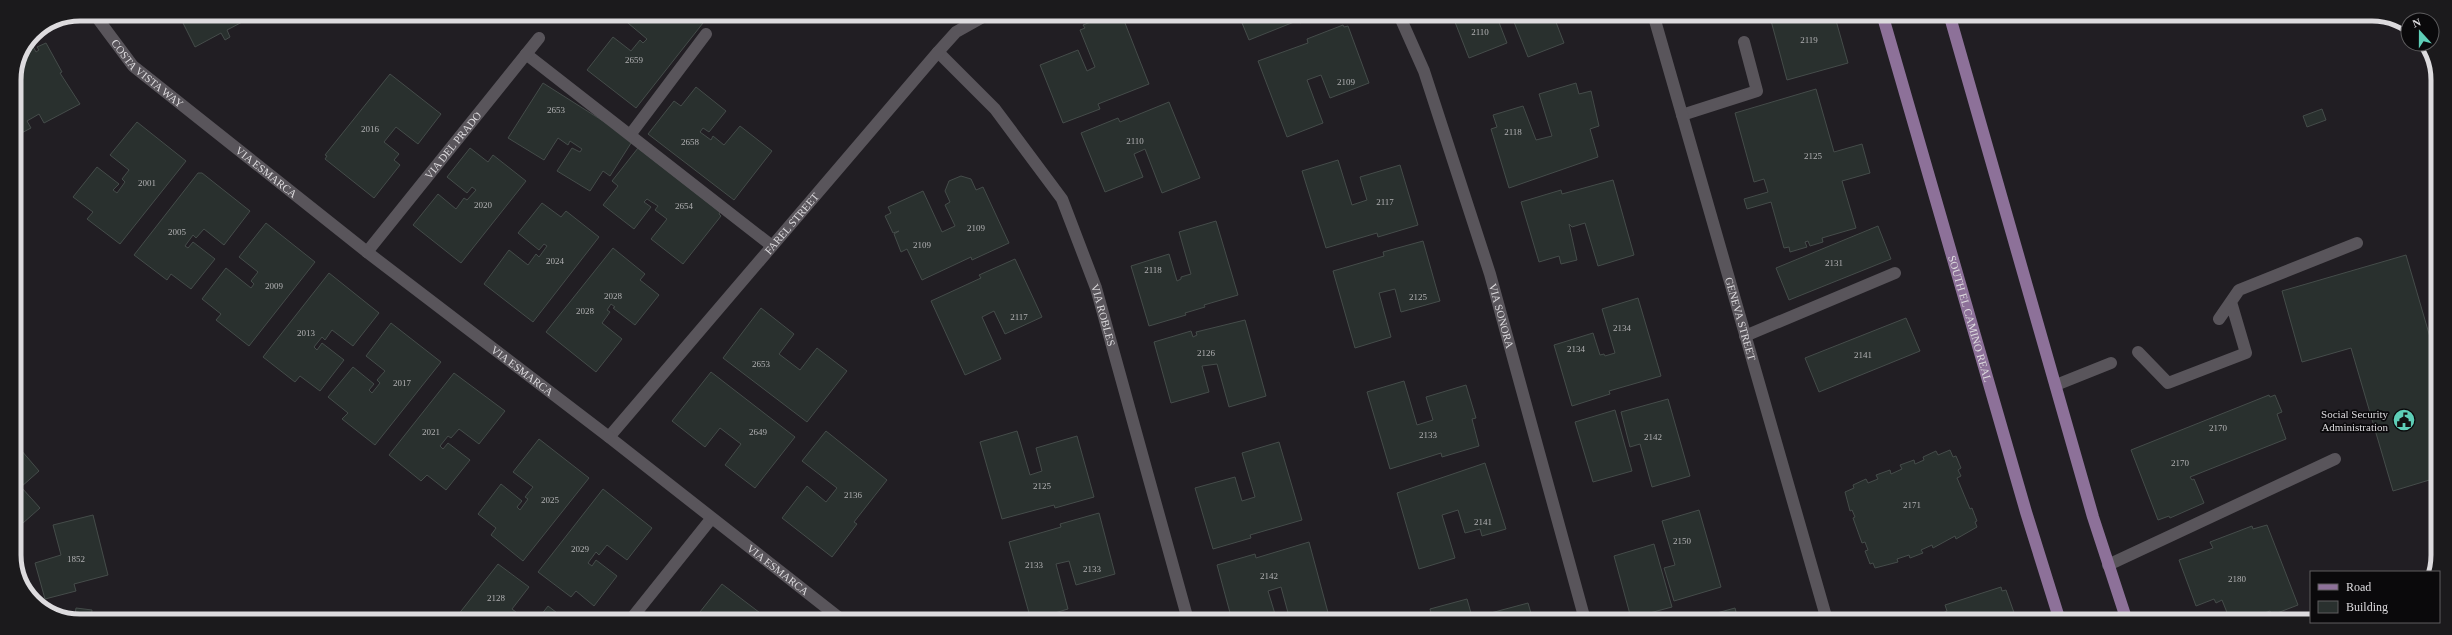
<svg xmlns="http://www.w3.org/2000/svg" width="2452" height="635" font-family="Georgia,serif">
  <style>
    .building { fill: #29302e; stroke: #454c4a }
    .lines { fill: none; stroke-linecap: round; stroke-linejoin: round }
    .service { stroke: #59555b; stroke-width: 12 }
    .minor { stroke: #59555b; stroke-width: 12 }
    .tertiary { stroke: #59555b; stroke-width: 12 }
    .primary { stroke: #8d7199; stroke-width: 12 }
    .labels { text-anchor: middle; stroke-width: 3.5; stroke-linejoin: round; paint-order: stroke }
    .number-label { font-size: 9px; fill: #b0b0b2 }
    .street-label { font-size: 11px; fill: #dddbde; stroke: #0a090b }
    .poi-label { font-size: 11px; fill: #dddbde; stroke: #0a090b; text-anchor: end }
    .rim { fill: none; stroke: #dddbde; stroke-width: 5 }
  </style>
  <rect width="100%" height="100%" fill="#211e23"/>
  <path class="building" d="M 1298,17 L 1315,17 L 1300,23 Z
    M 1453,17 L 1505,17 L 1498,20 L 1507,43 L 1469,58 Z
    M 1512,17 L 1554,17 L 1564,43 L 1528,57 Z
    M 1770,17 L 1835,17 L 1848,63 L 1787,80 Z
    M 697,18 L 703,23 L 636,108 L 587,70 L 613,37 L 631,51 L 640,40 L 643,43 L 647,39 L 622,18 Z
    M 1101,18 L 1123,18 L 1149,84 L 1098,104 L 1100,109 L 1063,123 L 1040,65 L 1078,50 L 1087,71 L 1095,67 L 1080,30 L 1085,28 L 1083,25 Z
    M 1240,18 L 1292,18 L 1294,22 L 1249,40 Z
    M 186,19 L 248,19 L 227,30 L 230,37 L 225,40 L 221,33 L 195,47 L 182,21 Z
    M 1343,25 L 1344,27 L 1348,26 L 1369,83 L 1330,98 L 1321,75 L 1307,80 L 1323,123 L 1287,137 L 1258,61 L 1308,43 L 1307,39 Z
    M 31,43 L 36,52 L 39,50 L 37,47 L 46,43 L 62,72 L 60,73 L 80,104 L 44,123 L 39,114 L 27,121 L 31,128 L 14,137 L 14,80 L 19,55 L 24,47 Z
    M 390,74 L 441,114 L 418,144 L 396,127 L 384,142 L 399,154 L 394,160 L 400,165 L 374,198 L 325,159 L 327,156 L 325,155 Z
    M 543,83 L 633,140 L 610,176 L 603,171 L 590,191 L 557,171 L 572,148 L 580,152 L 582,149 L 570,141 L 568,145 L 558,138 L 544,160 L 508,138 Z
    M 1576,83 L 1579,94 L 1591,91 L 1599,126 L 1590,129 L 1598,157 L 1509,188 L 1491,129 L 1497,127 L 1493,115 L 1523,106 L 1536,140 L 1552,136 L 1539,94 Z
    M 696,87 L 726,111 L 709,132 L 703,128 L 700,132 L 711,140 L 713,136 L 724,145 L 740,126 L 772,151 L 734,200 L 648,134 L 674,101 L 681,106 Z
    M 1816,89 L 1834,152 L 1862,144 L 1870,173 L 1842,181 L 1856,228 L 1822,238 L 1823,242 L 1810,246 L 1808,241 L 1805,242 L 1807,247 L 1790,252 L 1789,247 L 1784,248 L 1771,202 L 1747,209 L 1744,199 L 1768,192 L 1764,179 L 1754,182 L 1735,113 Z
    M 1169,102 L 1200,178 L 1162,193 L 1145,149 L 1134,154 L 1143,177 L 1105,192 L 1081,133 L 1118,118 L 1120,122 Z
    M 2322,109 L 2326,120 L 2307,127 L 2303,116 Z
    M 137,122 L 186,161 L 120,244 L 87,219 L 93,212 L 73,197 L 97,167 L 119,184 L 113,190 L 117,193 L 125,182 L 122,179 L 129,170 L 110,155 Z
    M 470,148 L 488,162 L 493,155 L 526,181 L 461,263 L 413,225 L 438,194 L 456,209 L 464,198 L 467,200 L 476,190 L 472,187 L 467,193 L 447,177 Z
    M 638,148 L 720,212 L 719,214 L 721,216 L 683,264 L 651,239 L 667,219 L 655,210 L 658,206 L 647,199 L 644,202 L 651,207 L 634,229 L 603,205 L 618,186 L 612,181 Z
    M 1338,160 L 1352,205 L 1367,200 L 1360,177 L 1400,165 L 1418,225 L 1378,237 L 1377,233 L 1326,248 L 1302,171 Z
    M 198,173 L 202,173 L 250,211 L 224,245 L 204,229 L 196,238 L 193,235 L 185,246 L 188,248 L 193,242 L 215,259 L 191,289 L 171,274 L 167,280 L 134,255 Z
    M 961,176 L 971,179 L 976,190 L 983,187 L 1009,243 L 972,260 L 971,257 L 922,280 L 907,249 L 901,252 L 894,234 L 899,231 L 893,233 L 885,216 L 891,213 L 888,207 L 923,191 L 942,232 L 955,226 L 945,205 L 950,202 L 945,191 L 949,181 Z
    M 1613,180 L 1634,255 L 1598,266 L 1585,223 L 1572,227 L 1569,224 L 1577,260 L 1561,264 L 1559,256 L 1539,262 L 1521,202 L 1561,190 L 1562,194 Z
    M 542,203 L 561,217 L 566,211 L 599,237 L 533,322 L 484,284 L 509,250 L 528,265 L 536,254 L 539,257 L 547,246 L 544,244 L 539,250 L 518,233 Z
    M 1216,221 L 1238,295 L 1204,305 L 1205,307 L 1185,313 L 1186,315 L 1149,326 L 1131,266 L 1169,254 L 1177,281 L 1181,279 L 1181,277 L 1191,274 L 1179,232 Z
    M 266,223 L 315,262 L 249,346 L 216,320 L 221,314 L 202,299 L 226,268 L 251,288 L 254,284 L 251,281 L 258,272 L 239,257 Z
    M 1878,226 L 1891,259 L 1789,300 L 1776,268 Z
    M 1423,241 L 1440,301 L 1401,312 L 1395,289 L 1379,293 L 1391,337 L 1355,348 L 1333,271 L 1384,256 L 1383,252 Z
    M 613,248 L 645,274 L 640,280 L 659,295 L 635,325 L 613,308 L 615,307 L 611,304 L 607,310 L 610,312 L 602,323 L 622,339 L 596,372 L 546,332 Z
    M 2406,255 L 2437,361 L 2436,478 L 2393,491 L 2351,348 L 2302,362 L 2282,291 Z
    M 1015,259 L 1042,317 L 1005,334 L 994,311 L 982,317 L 1001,359 L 965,375 L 931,301 L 981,278 L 979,275 Z
    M 329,273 L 379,313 L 353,346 L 332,330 L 325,340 L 322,337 L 314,347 L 317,350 L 322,343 L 344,360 L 320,391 L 300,376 L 295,382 L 263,357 Z
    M 1638,298 L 1661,376 L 1609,391 L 1610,394 L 1572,406 L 1554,345 L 1593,333 L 1600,355 L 1604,354 L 1605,356 L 1615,353 L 1602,309 Z
    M 761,308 L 794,334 L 779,354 L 800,370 L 817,348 L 847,371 L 807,422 L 723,358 Z
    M 1906,318 L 1920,351 L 1819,392 L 1805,358 Z
    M 1245,320 L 1266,396 L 1229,407 L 1217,364 L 1202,366 L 1209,392 L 1171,403 L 1154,342 L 1191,331 L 1193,337 L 1197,335 L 1196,332 Z
    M 391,323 L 441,362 L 375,445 L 342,419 L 348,413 L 328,397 L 353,367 L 374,384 L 369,390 L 372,393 L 380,383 L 377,380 L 385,371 L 366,356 Z
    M 711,372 L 795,437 L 755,488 L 725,465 L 741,444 L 720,428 L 705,447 L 672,421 Z
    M 454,373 L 505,411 L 479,444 L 459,429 L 451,438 L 448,436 L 440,446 L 443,449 L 448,443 L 470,460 L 446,490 L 427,475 L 421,481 L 389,455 Z
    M 1404,381 L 1417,425 L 1433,420 L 1426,397 L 1466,385 L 1476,418 L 1472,419 L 1479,446 L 1442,457 L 1441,453 L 1390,469 L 1367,392 Z
    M 2269,395 L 2270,397 L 2275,395 L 2282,412 L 2277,414 L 2286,439 L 2190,477 L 2192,480 L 2194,479 L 2204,503 L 2170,518 L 2169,516 L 2158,520 L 2131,450 Z
    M 1668,399 L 1690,476 L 1652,487 L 1640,444 L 1630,447 L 1621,412 Z
    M 1615,410 L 1632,471 L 1593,482 L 1575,422 Z
    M 826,431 L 887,480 L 854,522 L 857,524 L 832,557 L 782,518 L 807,486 L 826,502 L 837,488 L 802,461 Z
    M 1017,431 L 1030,475 L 1042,471 L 1036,448 L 1077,436 L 1094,497 L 1055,508 L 1054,505 L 1002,519 L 980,442 Z
    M 539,439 L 589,478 L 523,561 L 491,535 L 496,528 L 478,514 L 501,484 L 522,501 L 517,507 L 520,510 L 528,499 L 525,497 L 533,487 L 513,472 Z
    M 1279,442 L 1302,520 L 1250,535 L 1251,538 L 1213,549 L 1195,488 L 1235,477 L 1242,501 L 1255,497 L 1242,453 Z
    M 21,450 L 39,471 L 21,487 L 40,508 L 14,531 L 14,457 Z
    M 1950,450 L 1953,457 L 1956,456 L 1961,468 L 1958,470 L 1961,476 L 1957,478 L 1970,509 L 1972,508 L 1977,521 L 1975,522 L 1977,527 L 1956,539 L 1955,536 L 1933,548 L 1932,545 L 1921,550 L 1923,553 L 1910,558 L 1909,555 L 1897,559 L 1898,562 L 1875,568 L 1873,563 L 1870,564 L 1865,551 L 1868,550 L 1865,542 L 1862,543 L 1853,518 L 1855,517 L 1852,510 L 1850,511 L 1845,492 L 1854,488 L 1853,485 L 1866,479 L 1868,483 L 1878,479 L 1876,475 L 1890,470 L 1891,474 L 1902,469 L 1900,465 L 1914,460 L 1915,464 L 1924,460 L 1923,457 L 1936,451 L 1938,455 Z
    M 1485,463 L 1506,529 L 1482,536 L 1480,529 L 1465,533 L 1458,510 L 1442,515 L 1455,558 L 1419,569 L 1397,493 Z
    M 603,489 L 652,528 L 627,560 L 607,545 L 599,555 L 596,552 L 588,563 L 592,566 L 596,560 L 617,576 L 594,606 L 576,591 L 571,597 L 538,572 Z
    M 1699,510 L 1721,587 L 1674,601 L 1664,568 L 1675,565 L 1662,521 Z
    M 1099,513 L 1115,574 L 1076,585 L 1069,561 L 1056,564 L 1068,609 L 1031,620 L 1009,542 L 1061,527 L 1060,524 Z
    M 93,515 L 108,575 L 74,584 L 76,591 L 45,599 L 35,563 L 61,555 L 53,525 Z
    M 2267,525 L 2298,605 L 2272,615 L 2270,611 L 2256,616 L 2255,613 L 2249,616 L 2248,614 L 2230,620 L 2222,600 L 2216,603 L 2214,599 L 2196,606 L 2179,560 L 2213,548 L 2210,542 L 2252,526 L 2253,529 Z
    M 1309,542 L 1330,620 L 1290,620 L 1281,587 L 1268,591 L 1275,614 L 1253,620 L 1232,620 L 1217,565 L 1255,554 L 1256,558 Z
    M 1654,544 L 1672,607 L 1631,618 L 1614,556 Z
    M 498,564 L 529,587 L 512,609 L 525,619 L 463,619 L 458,615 Z
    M 722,584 L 768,619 L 700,619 L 696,617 Z
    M 2001,587 L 2002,591 L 2006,590 L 2017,621 L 1946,621 L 1943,613 L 1947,611 L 1945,605 Z
    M 1467,599 L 1473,620 L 1433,620 L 1430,609 Z
    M 1528,603 L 1533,620 L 1489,620 L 1487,614 Z
    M 548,606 L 565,619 L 538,619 Z
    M 76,608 L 92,610 L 91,619 L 63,619 L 52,612 L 75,615 Z
    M 1735,608 L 1738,620 L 1691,620 Z"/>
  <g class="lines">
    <path class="service" d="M 526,54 L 772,246
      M 1682,115 L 1757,91 L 1744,42
      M 630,135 L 706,34
      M 2219,319 L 2239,290 L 2357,243
      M 1745,336 L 1895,273
      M 2138,352 L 2168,383 L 2246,353 L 2231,302
      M 2056,385 L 2111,363
      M 2108,565 L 2335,459"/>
    <g class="minor">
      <path id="s1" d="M 1400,17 L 1424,71 L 1490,274 L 1585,620"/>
      <path id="s2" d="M 1654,17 L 1827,620"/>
      <path id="s3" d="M 938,52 L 995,109 L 1062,199 L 1096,288 L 1188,620"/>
      <path id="s4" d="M 367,252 L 539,38"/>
      <path id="s5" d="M 609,437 L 938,52 L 956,32 L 981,18"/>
      <path d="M 631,619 L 711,519"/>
    </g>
    <path class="tertiary" id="s6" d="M 98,19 L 133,66 L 367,252 L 609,437 L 842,620"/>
    <g class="primary">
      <path id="s7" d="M 1883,17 L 2026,512 L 2060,621"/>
      <path d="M 1950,17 L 2093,517 L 2127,621"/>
    </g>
  </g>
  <defs>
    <g id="civic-disc" transform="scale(1.15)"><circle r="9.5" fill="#5eceb7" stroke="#0a090b"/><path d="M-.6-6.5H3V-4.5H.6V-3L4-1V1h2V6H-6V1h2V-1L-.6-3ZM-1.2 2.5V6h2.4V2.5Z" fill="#111"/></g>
  </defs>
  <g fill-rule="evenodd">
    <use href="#civic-disc" x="2404" y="420"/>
  </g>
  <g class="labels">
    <g class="number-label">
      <text x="1480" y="35">2110</text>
      <text x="1809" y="43">2119</text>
      <text x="634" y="63">2659</text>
      <text x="1346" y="85">2109</text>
      <text x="556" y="113">2653</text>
      <text x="370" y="132">2016</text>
      <text x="1513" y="135">2118</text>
      <text x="1135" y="144">2110</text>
      <text x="690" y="145">2658</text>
      <text x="1813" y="159">2125</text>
      <text x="147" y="186">2001</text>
      <text x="1385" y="205">2117</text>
      <text x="483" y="208">2020</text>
      <text x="684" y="209">2654</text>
      <text x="976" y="231">2109</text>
      <text x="177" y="235">2005</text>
      <text x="922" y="248">2109</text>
      <text x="555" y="264">2024</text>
      <text x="1834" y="266">2131</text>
      <text x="1153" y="273">2118</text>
      <text x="274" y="289">2009</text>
      <text x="613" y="299">2028</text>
      <text x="1418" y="300">2125</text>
      <text x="585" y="314">2028</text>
      <text x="1019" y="320">2117</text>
      <text x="1622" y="331">2134</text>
      <text x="306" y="336">2013</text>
      <text x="1576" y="352">2134</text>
      <text x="1206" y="356">2126</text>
      <text x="1863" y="358">2141</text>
      <text x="761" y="367">2653</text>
      <text x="402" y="386">2017</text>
      <text x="2218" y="431">2170</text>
      <text x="431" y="435">2021</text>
      <text x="758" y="435">2649</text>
      <text x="1428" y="438">2133</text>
      <text x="1653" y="440">2142</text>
      <text x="2180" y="466">2170</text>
      <text x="1042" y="489">2125</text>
      <text x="853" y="498">2136</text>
      <text x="550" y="503">2025</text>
      <text x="1912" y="508">2171</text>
      <text x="1483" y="525">2141</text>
      <text x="1682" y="544">2150</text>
      <text x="580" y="552">2029</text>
      <text x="76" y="562">1852</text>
      <text x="1034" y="568">2133</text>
      <text x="1092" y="572">2133</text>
      <text x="1269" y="579">2142</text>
      <text x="2237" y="582">2180</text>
      <text x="496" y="601">2128</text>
    </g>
    <g class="street-label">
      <text dy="4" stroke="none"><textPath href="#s6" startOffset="74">COSTA VISTA WAY</textPath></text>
      <text dy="4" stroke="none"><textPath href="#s4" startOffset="137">VIA DEL PRADO</textPath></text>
      <text dy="4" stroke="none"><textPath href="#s6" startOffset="229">VIA ESMARCA</textPath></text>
      <text dy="4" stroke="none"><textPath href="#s5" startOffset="281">FAREL STREET</textPath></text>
      <text dy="4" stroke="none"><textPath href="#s3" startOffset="316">VIA ROBLES</textPath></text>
      <text dy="4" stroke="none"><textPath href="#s1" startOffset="316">VIA SONORA</textPath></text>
      <text dy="4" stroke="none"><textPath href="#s2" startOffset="314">GENEVA STREET</textPath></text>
      <text dy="4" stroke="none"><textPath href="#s7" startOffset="314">SOUTH EL CAMINO REAL</textPath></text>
      <text dy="4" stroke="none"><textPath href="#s6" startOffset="553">VIA ESMARCA</textPath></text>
      <text dy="4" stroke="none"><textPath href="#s6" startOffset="877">VIA ESMARCA</textPath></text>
    </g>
    <g class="poi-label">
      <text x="2388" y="418">Social Security<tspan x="2388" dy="13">Administration</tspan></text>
    </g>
  </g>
  <path d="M0 0H2452V635H0ZM80 21H2372A59 59 0 0 1 2431 80V555A59 59 0 0 1 2372 614H80A59 59 0 0 1 21 555V80A59 59 0 0 1 80 21Z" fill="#1b1a1c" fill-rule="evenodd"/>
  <path class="rim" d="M80 21H2372A59 59 0 0 1 2431 80V555A59 59 0 0 1 2372 614H80A59 59 0 0 1 21 555V80A59 59 0 0 1 80 21Z"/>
  <rect x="2310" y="571" width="130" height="52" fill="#0a090b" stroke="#5e5d5f"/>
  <rect x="2318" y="584" width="20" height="6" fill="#8d7199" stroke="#5e5d5f"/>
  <text x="2346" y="591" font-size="12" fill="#dddbde">Road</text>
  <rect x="2318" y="601" width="20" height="12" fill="#29302e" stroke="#5e5d5f"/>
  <text x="2346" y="611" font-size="12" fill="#dddbde">Building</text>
  <g transform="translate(2420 32) rotate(339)"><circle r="19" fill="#0a090b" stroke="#5e5d5f"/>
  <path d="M0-3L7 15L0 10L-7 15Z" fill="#5eceb7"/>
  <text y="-6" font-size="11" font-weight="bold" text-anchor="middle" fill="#dddbde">N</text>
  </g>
</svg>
